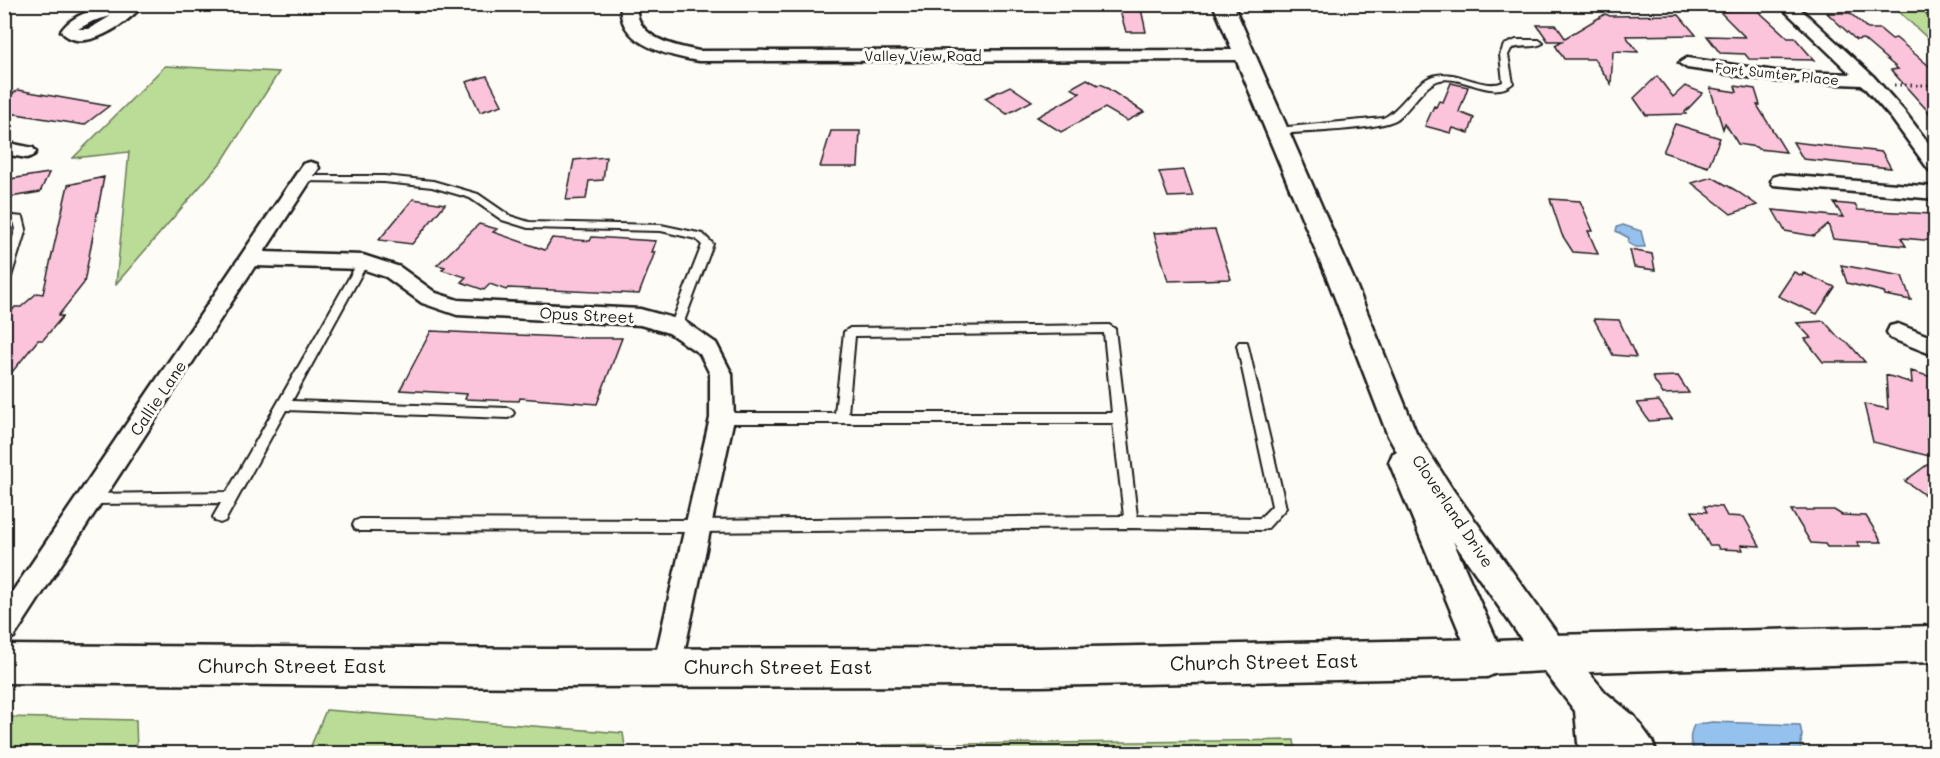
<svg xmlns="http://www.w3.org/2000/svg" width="1940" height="758" font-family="Mali,sans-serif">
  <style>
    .green { fill: #badc96; stroke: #6b7c59; stroke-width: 1.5 }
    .water { fill: #95c1ee; stroke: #657f9a; stroke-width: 1.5 }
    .building { fill: #fbc4db; stroke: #1c1c1c; stroke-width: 1.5 }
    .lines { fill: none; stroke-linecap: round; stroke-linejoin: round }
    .service-casing { stroke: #1c1c1c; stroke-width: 4 }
    .minor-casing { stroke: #1c1c1c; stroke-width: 5 }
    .tertiary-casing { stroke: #1c1c1c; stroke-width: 5 }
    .secondary-casing { stroke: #1c1c1c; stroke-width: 5 }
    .path { stroke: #1c1c1c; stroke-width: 3; stroke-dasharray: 1.5 4; stroke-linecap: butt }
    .service { fill: #fdfcf7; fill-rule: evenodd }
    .minor { fill: #fdfcf7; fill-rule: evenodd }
    .tertiary { fill: #fdfcf7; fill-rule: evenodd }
    .secondary { fill: #fdfcf7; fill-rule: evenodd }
    .labels { text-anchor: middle; stroke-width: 6; stroke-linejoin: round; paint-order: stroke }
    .far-street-label { font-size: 14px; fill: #1c1c1c; stroke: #fdfcf7 }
    .street-label { font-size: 16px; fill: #1c1c1c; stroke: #fdfcf7 }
    .near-street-label { font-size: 20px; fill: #1c1c1c; stroke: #fdfcf7 }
  </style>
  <rect width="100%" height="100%" fill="#fdfcf7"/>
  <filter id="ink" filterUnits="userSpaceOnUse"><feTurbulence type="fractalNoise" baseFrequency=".0167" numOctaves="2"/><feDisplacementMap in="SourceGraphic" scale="12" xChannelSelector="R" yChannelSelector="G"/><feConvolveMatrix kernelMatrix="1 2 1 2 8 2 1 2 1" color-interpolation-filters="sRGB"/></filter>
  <g filter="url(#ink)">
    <path class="green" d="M 1892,5 L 1935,5 L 1935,45 L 1897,10 Z
      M 165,66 L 279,72 L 223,160 L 116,284 L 129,152 L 73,158 Z
      M 326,710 L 623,733 L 626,753 L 308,753 Z
      M 5,717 L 136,720 L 137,753 L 5,753 Z
      M 1294,740 L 1296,753 L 881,753 L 883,745 Z"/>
    <path class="water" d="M 1623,225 L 1641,231 L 1645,247 L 1635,247 L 1628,243 L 1629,238 L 1616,231 L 1617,227 Z
      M 1712,722 L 1800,725 L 1802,735 L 1800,753 L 1696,753 C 1689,743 1689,736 1694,725 Z"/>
    <path class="building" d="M 1118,4 L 1140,4 L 1146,32 L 1126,32 Z
      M 1756,9 L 1788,38 L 1795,38 L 1814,60 L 1749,59 L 1745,54 L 1720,53 L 1707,36 L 1745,37 L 1719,11 Z
      M 1827,13 L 1850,13 L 1868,29 L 1880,29 L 1892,39 L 1896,38 L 1935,71 L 1935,119 L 1891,70 L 1898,69 L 1863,39 L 1856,40 Z
      M 1605,14 L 1610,16 L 1679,15 L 1696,35 L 1626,36 L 1638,52 L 1613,51 L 1611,84 L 1594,59 L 1564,59 L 1555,45 L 1562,41 L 1548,41 L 1537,25 L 1556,25 L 1565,38 Z
      M 487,76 L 502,105 L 480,112 L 466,82 Z
      M 1657,76 L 1673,97 L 1685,86 L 1703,93 L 1685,112 L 1686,114 L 1646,115 L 1634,98 Z
      M 1087,79 L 1098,85 L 1101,84 L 1144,112 L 1127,121 L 1105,108 L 1061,132 L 1037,117 L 1080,93 L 1071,88 Z
      M 1451,83 L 1468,87 L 1459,112 L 1474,118 L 1469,133 L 1453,128 L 1451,133 L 1425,126 L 1434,106 L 1436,107 L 1439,101 L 1443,102 Z
      M 1010,86 L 1032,101 L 1007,114 L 985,98 Z
      M 1735,86 L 1755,89 L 1760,105 L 1757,105 L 1786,152 L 1758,149 L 1756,147 L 1738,144 L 1725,123 L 1723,129 L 1710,88 L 1737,92 Z
      M 18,90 L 86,102 L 109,106 L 84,125 L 4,112 L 4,100 Z
      M 1675,124 L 1720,138 L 1708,167 L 1663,152 Z
      M 831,131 L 860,131 L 858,167 L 820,167 Z
      M 1793,142 L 1882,152 L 1891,168 L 1803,159 Z
      M 606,157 L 603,180 L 589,181 L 586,199 L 566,200 L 574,160 Z
      M 1184,170 L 1193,196 L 1168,197 L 1159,172 Z
      M 49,173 L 40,192 L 4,198 L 4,180 Z
      M 104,177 L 84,283 L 58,316 L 63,316 L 43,340 L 38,340 L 4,382 L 4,320 L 15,307 L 21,307 L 37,293 L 43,294 L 68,185 Z
      M 1712,177 L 1735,190 L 1757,205 L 1731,214 L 1692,183 Z
      M 413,199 L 445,204 L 412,244 L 379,240 Z
      M 1550,199 L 1580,201 L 1593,231 L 1588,231 L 1598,254 L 1573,252 L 1562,235 Z
      M 1834,203 L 1855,205 L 1858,210 L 1932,214 L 1935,219 L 1935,241 L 1901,238 L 1906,246 L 1833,239 L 1828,224 L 1814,236 L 1785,231 L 1773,210 L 1843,217 Z
      M 479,224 L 497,229 L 493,232 L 545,250 L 552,238 L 590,241 L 592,237 L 656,241 L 652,252 L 655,252 L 639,294 L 508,288 L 506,290 L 490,284 L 484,290 L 461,282 L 466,277 L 442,270 L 445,267 L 437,265 Z
      M 1215,230 L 1231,279 L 1168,281 L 1154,233 Z
      M 1630,250 L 1652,254 L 1655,270 L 1634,267 Z
      M 1841,265 L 1902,276 L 1911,300 L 1885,295 L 1884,292 L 1847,283 Z
      M 1794,272 L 1802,276 L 1803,273 L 1835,287 L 1817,314 L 1778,296 Z
      M 1594,319 L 1619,320 L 1636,357 L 1613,355 Z
      M 1824,321 L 1838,337 L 1850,345 L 1865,362 L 1823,362 L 1805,339 L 1811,338 L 1797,323 Z
      M 431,331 L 583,338 L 622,338 L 597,404 L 532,399 L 520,398 L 519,401 L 465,399 L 467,394 L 400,390 Z
      M 1911,371 L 1935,378 L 1935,436 L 1927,435 L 1933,457 L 1873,442 L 1864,404 L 1888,409 L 1886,375 L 1912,383 Z
      M 1678,376 L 1689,393 L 1663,394 L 1652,377 Z
      M 1659,401 L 1672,419 L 1649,421 L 1637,403 Z
      M 1935,459 L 1935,502 L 1905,481 Z
      M 1704,506 L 1722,507 L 1727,516 L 1744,517 L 1760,546 L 1741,545 L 1743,550 L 1719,549 L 1717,545 L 1709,545 L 1692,511 L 1707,512 Z
      M 1791,510 L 1834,510 L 1842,515 L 1866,516 L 1882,542 L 1857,542 L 1860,547 L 1827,547 L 1825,544 L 1811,543 Z"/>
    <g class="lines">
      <g class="service-casing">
        <path id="service" d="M 1516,40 L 1539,40 L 1543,43 C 1534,49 1521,44 1511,49 L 1508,55 L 1513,83 C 1492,102 1459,72 1437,81 C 1421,88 1409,111 1397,119 C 1381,130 1300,132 1277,134 L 1272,131 L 1277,128 L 1383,118 C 1400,111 1414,82 1433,76 C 1456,68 1482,91 1503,82 L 1500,55 L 1504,45 Z
          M 303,176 L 384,176 L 433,181 L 478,194 L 510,216 L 529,222 L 661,225 L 703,234 L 713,244 L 682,327 L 676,331 L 670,327 L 702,245 L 696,239 L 661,231 L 528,228 L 502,220 L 470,198 L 432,187 L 384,182 L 299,181 L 298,179 Z
          M 4,215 L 23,217 L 26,229 L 10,280 L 4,284 L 4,262 L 16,229 L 14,222 L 4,221 Z
          M 363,258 L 368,262 L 292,401 L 508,408 L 512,410 L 514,413 L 512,416 L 508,418 L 286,410 L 225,521 L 220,523 L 215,521 L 213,517 L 221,503 L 90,504 L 85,503 L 83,499 L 85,495 L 90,494 L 227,492 L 358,262 Z
          M 1109,325 L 1115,329 L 1137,516 L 1260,518 L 1272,506 L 1237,345 L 1239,342 L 1247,342 L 1286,508 L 1268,528 L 1263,530 L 1131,528 L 697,532 L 360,531 L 355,529 L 353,525 L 355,521 L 360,519 L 697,520 L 1124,516 L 1113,423 L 722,423 L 718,421 L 716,418 L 718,415 L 722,413 L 835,413 L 844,332 L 850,328 ZM 1104,333 L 1112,413 L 848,413 L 855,336 Z"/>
      </g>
      <g class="minor-casing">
        <path id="minor" d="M 125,4 L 144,4 C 129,22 82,57 61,31 C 75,11 102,8 125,4 ZM 111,16 L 89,29 L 78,29 L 93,21 Z
          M 621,4 L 637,4 C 633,37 673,46 699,51 L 1245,50 L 1253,55 L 1245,60 L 699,61 C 669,56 616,44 621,4 Z
          M 1778,4 L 1795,4 L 1873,76 L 1904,111 L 1936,153 L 1936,172 L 1929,170 L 1892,119 L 1862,85 L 1775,81 L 1687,68 L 1679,63 L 1687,58 L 1775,71 L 1851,74 Z
          M 4,142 L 33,148 L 36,152 L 33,156 L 27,158 L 4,154 Z
          M 310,162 L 317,164 L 319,168 L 264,252 L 363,255 L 400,267 L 436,293 L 458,300 L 640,309 L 684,321 L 716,343 L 732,374 L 734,418 L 681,667 L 677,676 L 667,680 L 657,676 L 653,667 L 710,418 L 710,374 L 700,354 L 669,333 L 640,325 L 457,315 L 422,303 L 386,277 L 362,269 L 255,266 L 14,637 L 4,640 L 4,604 L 303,164 Z
          M 1780,175 L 1936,187 L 1936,199 L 1773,185 L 1771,181 L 1773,177 Z
          M 1898,324 L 1936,339 L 1936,356 L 1890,338 L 1887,332 L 1890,326 Z"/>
      </g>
      <g class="tertiary-casing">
        <path id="tertiary" d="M 1213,4 L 1233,4 L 1354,280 L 1416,432 L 1453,490 L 1564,643 L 1606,693 L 1634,716 L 1652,741 L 1657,754 L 1582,754 L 1578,743 L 1575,711 L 1544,671 L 1487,674 L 1475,669 L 1389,462 L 1393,453 L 1397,452 L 1388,436 L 1328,280 ZM 1453,541 L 1522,640 L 1497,641 Z"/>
      </g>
      <g class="secondary-casing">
        <path id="secondary" d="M 1936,626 L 1936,662 L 1552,673 L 1538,667 L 1532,654 L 1538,641 L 1552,635 Z
          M 1487,639 L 1501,645 L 1507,658 L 1501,671 L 1487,677 L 1039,686 L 544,687 L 4,683 L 4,645 L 544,649 L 1039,648 Z"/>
      </g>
      <path class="path" d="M 1924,9 L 1925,13 L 1936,20
        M 1894,85 L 1936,85"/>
      <use href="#service" class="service"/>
      <use href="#minor" class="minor"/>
      <use href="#tertiary" class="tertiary"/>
      <use href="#secondary" class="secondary"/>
    </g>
  </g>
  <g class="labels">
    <g class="far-street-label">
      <text x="923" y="61">Valley View Road</text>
      <text transform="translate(1777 74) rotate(6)" y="5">Fort Sumter Place</text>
    </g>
    <g class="street-label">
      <text transform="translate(587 315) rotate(3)" y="6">Opus Street</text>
      <text transform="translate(158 398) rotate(-56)" y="6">Callie Lane</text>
      <text transform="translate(1453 511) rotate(56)" y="6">Cloverland Drive</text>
    </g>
    <g class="near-street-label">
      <text transform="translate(1264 662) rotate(-1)" y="7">Church Street East</text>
      <text x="292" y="673">Church Street East</text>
      <text x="778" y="674">Church Street East</text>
    </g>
  </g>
  <rect width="1940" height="758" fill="none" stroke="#fdfcf7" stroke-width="24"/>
  <rect x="12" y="12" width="1916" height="734" fill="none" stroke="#1c1c1c" stroke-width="2" filter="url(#ink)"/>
</svg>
